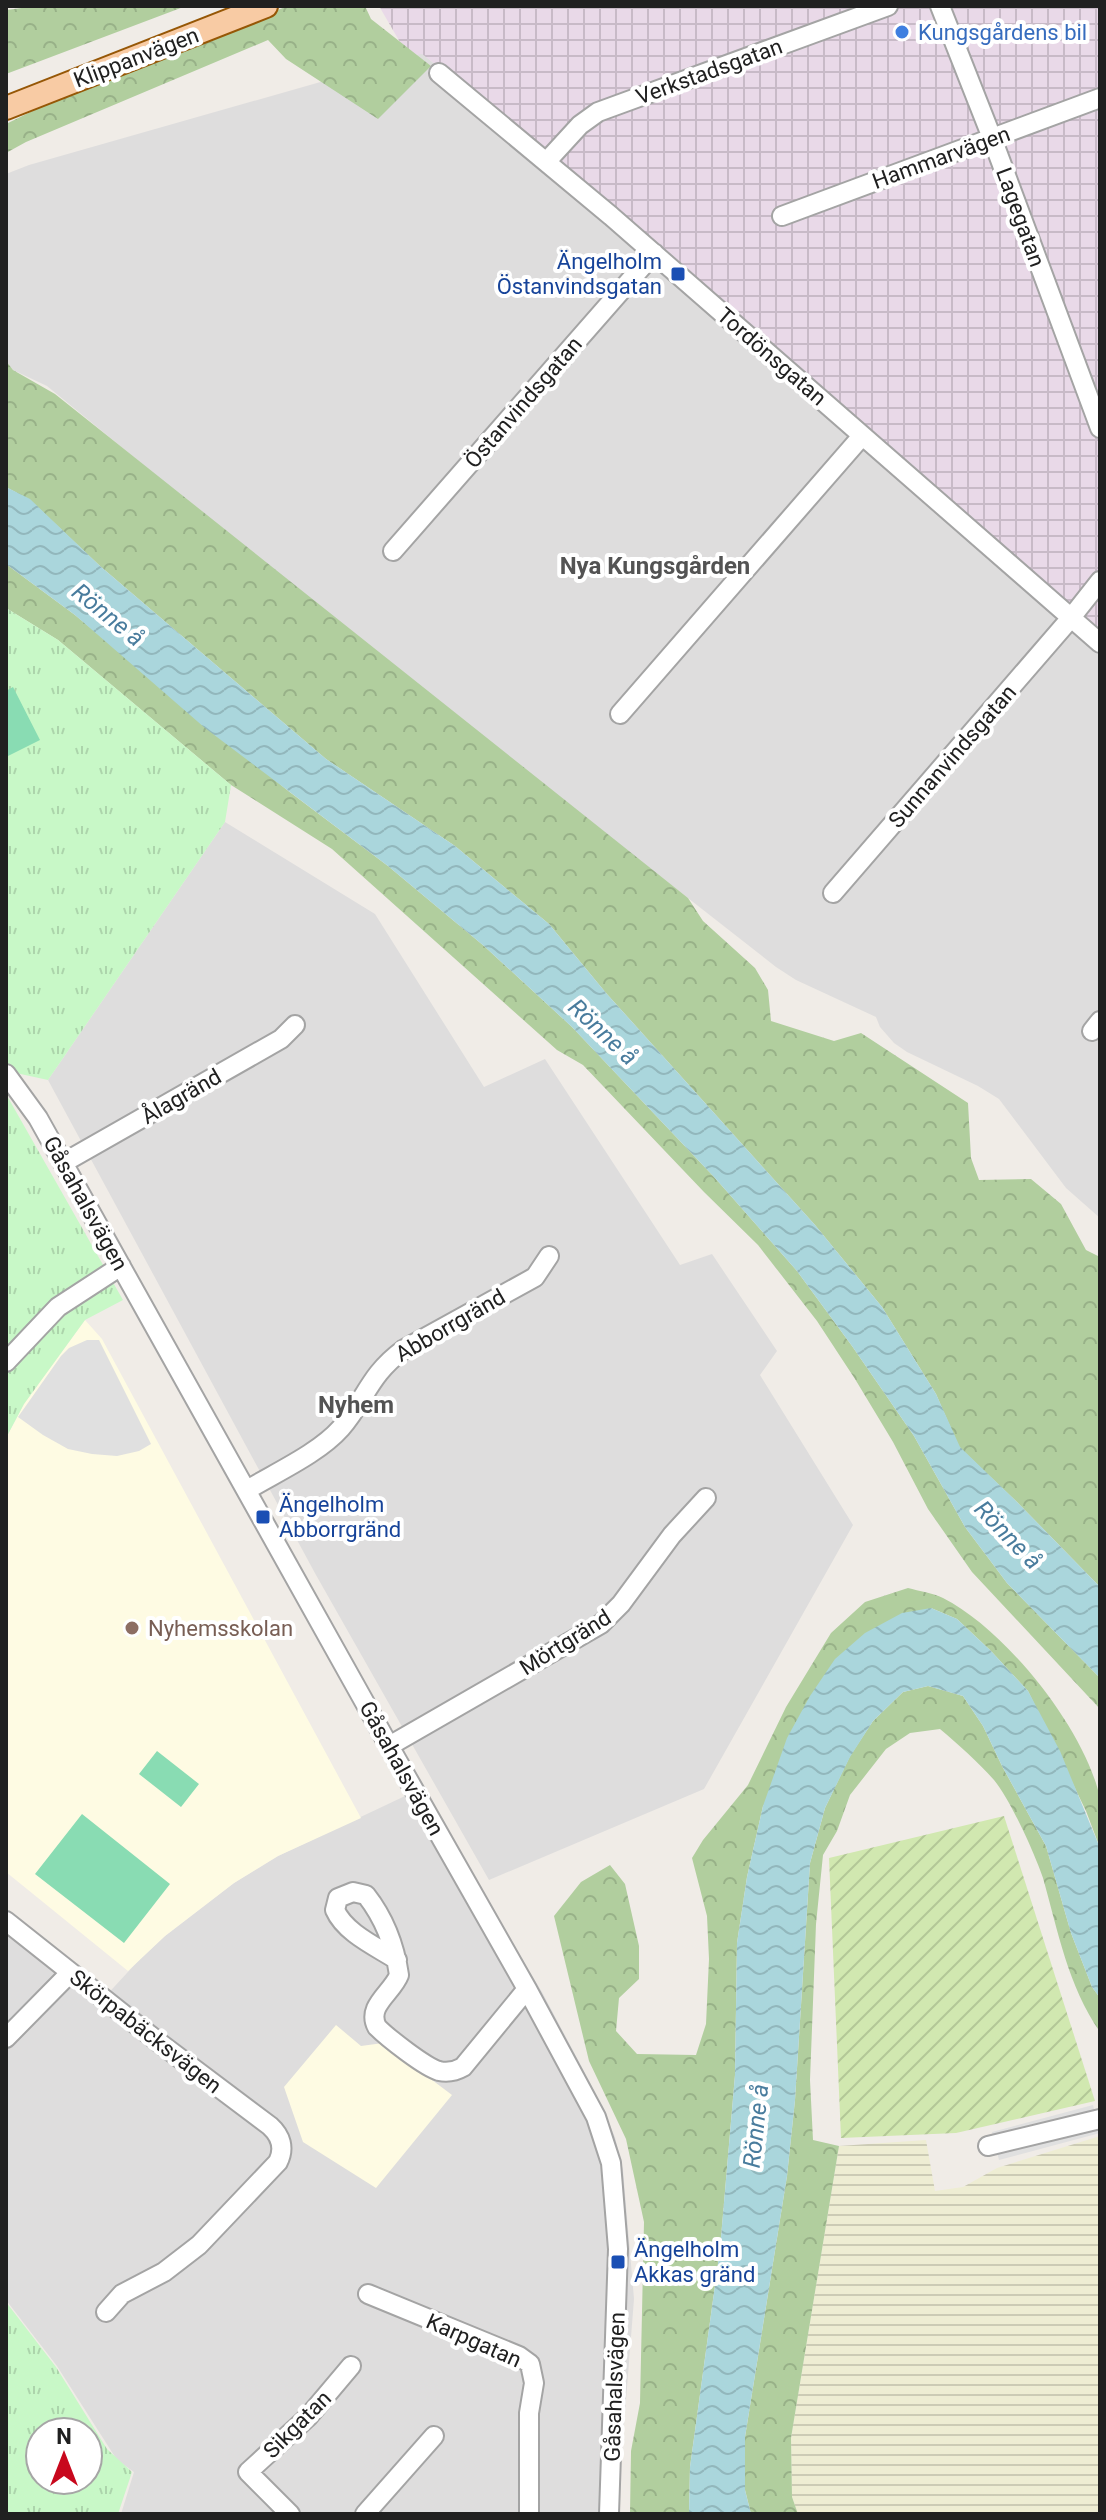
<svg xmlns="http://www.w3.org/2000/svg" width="1106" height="2520" font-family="Roboto,sans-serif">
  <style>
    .residential { fill: #dedddd }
    .industrial { fill: url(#industrial-grid) }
    .education { fill: #fefbe3 }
    .farmland { fill: url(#farmland-rules) }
    .forest { fill: url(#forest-crowns) }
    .park { fill: url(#park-tufts); fill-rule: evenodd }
    .garden { fill: url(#garden-furrows) }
    .pitch { fill: #89dcb3 }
    .parking { fill: #e0e0e0 }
    .water { fill: url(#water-waves) }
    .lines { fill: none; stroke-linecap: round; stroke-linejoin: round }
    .minor-casing { stroke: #a4a4a4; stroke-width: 22 }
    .major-casing { stroke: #965706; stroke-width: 26 }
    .minor { stroke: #fff; stroke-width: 18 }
    .major { stroke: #f8cba4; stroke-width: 22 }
    .shop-dot { fill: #3f7fe0; stroke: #fff; stroke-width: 3 }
    .transit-dot { fill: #1a4fb4; stroke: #fff; stroke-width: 3 }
    .education-dot { fill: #8d6e63; stroke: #fff; stroke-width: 3 }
    .labels { text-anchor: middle; stroke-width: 8; stroke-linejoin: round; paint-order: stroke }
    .shop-label { font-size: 22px; fill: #366cbe; stroke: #fff; text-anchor: start }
    .street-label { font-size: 22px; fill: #202020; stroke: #fff }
    .transit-label { font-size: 22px; fill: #164399; stroke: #fff; text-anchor: start }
    .education-label { font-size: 22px; fill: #785e54; stroke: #fff; text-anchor: start }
    .neighbourhood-label { font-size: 24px; font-weight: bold; fill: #535353; stroke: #fff }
    .water-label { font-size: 24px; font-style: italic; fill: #497c9d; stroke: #fff }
  </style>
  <defs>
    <pattern id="industrial-grid" width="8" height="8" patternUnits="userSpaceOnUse" patternTransform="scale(2)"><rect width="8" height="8" fill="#e9d9e8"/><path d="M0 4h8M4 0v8" fill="none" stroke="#c8bac7"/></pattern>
    <pattern id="farmland-rules" width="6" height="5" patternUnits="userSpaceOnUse" patternTransform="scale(2)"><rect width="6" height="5" fill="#eeedd3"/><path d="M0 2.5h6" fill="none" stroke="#cccbb5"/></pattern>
    <pattern id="forest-crowns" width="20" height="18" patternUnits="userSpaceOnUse" patternTransform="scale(2)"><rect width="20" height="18" fill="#b1ce9e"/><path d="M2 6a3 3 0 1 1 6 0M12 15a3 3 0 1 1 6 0" fill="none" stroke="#98b188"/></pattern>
    <pattern id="park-tufts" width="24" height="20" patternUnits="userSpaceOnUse" patternTransform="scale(2)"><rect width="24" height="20" fill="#c8f8c7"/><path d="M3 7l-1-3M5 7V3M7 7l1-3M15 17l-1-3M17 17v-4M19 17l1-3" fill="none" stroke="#acd4ab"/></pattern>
    <pattern id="garden-furrows" width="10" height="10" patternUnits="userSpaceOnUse" patternTransform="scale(2)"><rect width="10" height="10" fill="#d1e8b0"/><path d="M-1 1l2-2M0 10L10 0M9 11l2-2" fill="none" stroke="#b3c797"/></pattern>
    <pattern id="water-waves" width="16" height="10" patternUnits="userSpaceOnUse" patternTransform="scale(2)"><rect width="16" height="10" fill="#aad6dc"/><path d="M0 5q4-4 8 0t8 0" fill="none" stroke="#92b7bc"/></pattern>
  </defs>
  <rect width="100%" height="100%" fill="#f0ece7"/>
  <path class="residential" d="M 422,53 L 1100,646 L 1100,1218 L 1066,1188 L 999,1099 L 978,1086 L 907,1052 L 894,1043 L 880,1027 L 876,1017 L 796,980 L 776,967 L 330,618 L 47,386 L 13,370 L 6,361 L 6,174 L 29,165 Z
    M 225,822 L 375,914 L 484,1087 L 545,1059 L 680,1265 L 712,1254 L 777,1351 L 760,1375 L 853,1525 L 704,1789 L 489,1880 L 316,1575 L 48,1080 Z
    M 422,1788 L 439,1823 L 542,1992 L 595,2092 L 615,2137 L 623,2170 L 634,2299 L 617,2514 L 121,2514 L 134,2472 L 117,2460 L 57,2366 L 6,2300 L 6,1928 L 102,2000 L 139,1960 L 165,1936 L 234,1883 L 278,1856 Z"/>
  <path class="industrial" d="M 379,6 L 1100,6 L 1100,641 L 440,68 L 422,54 L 408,56 Z"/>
  <path class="education" d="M 85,1320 L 102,1339 L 361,1818 L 278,1856 L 234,1883 L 165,1936 L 128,1971 L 6,1872 L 6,1438 L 24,1404 Z
    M 336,2025 L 361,2046 L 383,2043 L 452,2095 L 376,2188 L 303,2142 L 284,2087 Z"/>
  <path class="farmland" d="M 1100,2136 L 1100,2514 L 798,2514 L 792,2497 L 791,2438 L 839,2146 L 926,2140 L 935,2191 L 963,2187 L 997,2168 Z"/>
  <path class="forest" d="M 37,6 L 186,6 L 6,74 L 6,10 Z
    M 288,6 L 365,6 L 371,19 L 431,66 L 378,119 L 286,59 L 268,40 L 26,142 L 6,153 L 6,124 L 94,81 Z
    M 6,361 L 13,370 L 55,394 L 688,898 L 703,921 L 755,968 L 768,990 L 771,1021 L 834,1041 L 861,1033 L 968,1103 L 971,1158 L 979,1180 L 1031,1179 L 1061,1204 L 1086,1250 L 1100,1257 L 1100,1587 L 1017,1502 L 959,1447 L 936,1394 L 882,1307 L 815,1225 L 606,993 L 549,924 L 455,846 L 326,759 L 100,566 L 30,500 L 6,487 Z
    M 6,564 L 75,615 L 287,790 L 388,866 L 484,946 L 572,1027 L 715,1178 L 797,1271 L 852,1346 L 914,1436 L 965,1527 L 1007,1583 L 1100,1678 L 1100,1709 L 972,1572 L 928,1509 L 893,1442 L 855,1379 L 817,1321 L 758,1245 L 704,1192 L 583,1065 L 557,1050 L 332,849 L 231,785 L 58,640 L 6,608 Z
    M 908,1588 C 919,1591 933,1593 943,1598 C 1006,1630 1085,1729 1100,1798 C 1103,1813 1100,1832 1100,1848 L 1086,1811 L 1028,1691 L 991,1651 L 957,1619 L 931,1608 L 763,1806 L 747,1877 L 737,1943 L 735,2075 L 720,2249 L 690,2467 L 689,2514 L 630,2514 L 631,2451 L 640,2403 L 644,2222 L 626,2139 L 589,2061 L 554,1916 L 581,1882 L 610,1865 L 625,1884 L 639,1946 L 639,1979 L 619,1998 L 616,2031 L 637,2054 L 696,2055 L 706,2024 L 709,1959 L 707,1916 L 692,1858 L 703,1840 L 748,1785 L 786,1707 L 831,1633 L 865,1602 Z
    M 928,1686 L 963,1696 L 983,1726 L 1002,1766 L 1046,1846 L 1071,1933 L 1092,1987 L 1100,1998 L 1100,2032 C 1068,1986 1058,1931 1043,1878 C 1035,1854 1010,1799 994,1780 C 978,1762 959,1745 940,1729 L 910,1733 L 886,1749 L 850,1795 L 837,1831 L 823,1855 L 816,1924 L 810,2080 L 813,2140 L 839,2146 L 791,2438 L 792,2497 L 798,2514 L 751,2514 L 745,2490 L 745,2437 L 787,2176 L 795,2100 L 810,1863 L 825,1808 L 850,1756 L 873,1721 L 903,1692 Z"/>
  <path class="park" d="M 6,608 L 58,640 L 231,785 L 225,822 L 48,1080 L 16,1073 L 6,1064 Z
    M 6,1094 L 123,1300 L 85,1320 L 24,1404 L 6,1438 Z
    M 6,2302 L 56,2367 L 107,2449 L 132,2472 L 118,2514 L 6,2514 ZM 40,2432 L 88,2432 L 88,2480 L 40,2480 Z"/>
  <path class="garden" d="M 1004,1816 L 1095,2101 L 956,2133 L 841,2138 L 829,1858 Z"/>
  <path class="pitch" d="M 13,687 L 40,740 L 6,757 L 6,691 Z
    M 157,1751 L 199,1784 L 181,1807 L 139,1774 Z
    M 82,1814 L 170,1884 L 124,1943 L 35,1874 Z"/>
  <path class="parking" d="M 87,1340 L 99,1340 L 151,1444 L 139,1451 L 117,1456 L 92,1454 L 68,1449 L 43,1435 L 18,1417 L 61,1356 L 69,1348 Z
    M 1093,2105 L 1100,2133 L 999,2160 L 992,2132 Z"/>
  <path class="water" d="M 6,487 L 30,499 L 100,566 L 326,759 L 455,846 L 549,924 L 606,993 L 815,1225 L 882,1307 L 936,1394 L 960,1447 L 1017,1502 L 1100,1587 L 1100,1678 L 1007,1583 L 965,1527 L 914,1436 L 852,1346 L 797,1271 L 715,1178 L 572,1027 L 484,946 L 388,866 L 205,728 L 75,615 L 6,564 Z
    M 931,1608 L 957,1619 L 991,1651 L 1028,1691 L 1060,1751 L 1100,1848 L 1100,1998 L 1092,1987 L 1071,1933 L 1046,1846 L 1002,1766 L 983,1726 L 963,1696 L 928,1686 L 903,1692 L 873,1721 L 850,1757 L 825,1808 L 810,1863 L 795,2100 L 787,2176 L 745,2437 L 745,2490 L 751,2514 L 689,2514 L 690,2467 L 720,2249 L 735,2075 L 737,1943 L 747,1877 L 763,1806 L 787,1738 L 810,1696 L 835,1659 L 865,1633 L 902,1613 Z"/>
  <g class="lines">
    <g class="minor-casing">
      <path id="minor" d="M 940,6 L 992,138 L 1100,428
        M 439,73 L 611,216 L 1100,643
        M 547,161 L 580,125 L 598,112 L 888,6
        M 782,216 L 1100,98
        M 393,551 L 654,253
        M 620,714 L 862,436
        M 833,893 L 1070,619 L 1100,581
        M 1092,1031 L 1100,1021
        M 6,1074 L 38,1118 L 389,1746 L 527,1989 L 596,2117 L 611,2163 L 618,2249 L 609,2514
        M 63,1163 L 281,1039 L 295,1025
        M 6,1362 L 58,1307 L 121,1266
        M 247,1490 C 277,1472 319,1453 341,1428 C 366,1399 369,1375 403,1350 L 535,1277 L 549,1256
        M 389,1746 L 601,1624 L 621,1604 L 672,1535 L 706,1498
        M 6,1921 L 161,2044 L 270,2126 C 281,2136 285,2148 278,2162 L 199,2245 L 164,2272 L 122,2294 L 106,2312
        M 397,1960 C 377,1947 345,1933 335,1910 L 338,1898 L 353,1892 L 366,1895 C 384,1918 395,1947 399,1975 C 392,1993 366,2006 377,2027 C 388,2038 425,2067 439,2071 C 448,2073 456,2071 463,2067 L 527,1989
        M 6,2038 L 70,1973
        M 988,2146 L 1100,2119
        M 368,2294 L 519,2356 L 530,2364 L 534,2383 L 529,2413 L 529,2514
        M 290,2514 L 248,2472 L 308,2417 L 351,2366
        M 365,2514 L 434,2436"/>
    </g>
    <g class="major-casing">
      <path id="major" d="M 6,108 L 266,6"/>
    </g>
    <use href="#minor" class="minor"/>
    <use href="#major" class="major"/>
  </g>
  <circle class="shop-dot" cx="902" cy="32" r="8"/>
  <g class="transit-dot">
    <rect x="670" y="266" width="16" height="16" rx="4"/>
    <rect x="255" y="1509" width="16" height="16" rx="4"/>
    <rect x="610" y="2254" width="16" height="16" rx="4"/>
  </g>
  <circle class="education-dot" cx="132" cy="1628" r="8"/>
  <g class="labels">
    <g class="shop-label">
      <text x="918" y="40">Kungsgårdens bil</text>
    </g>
    <g class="street-label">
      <text transform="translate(136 57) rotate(-21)" y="8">Klippanvägen</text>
      <text transform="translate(709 71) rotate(-20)" y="8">Verkstadsgatan</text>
      <text transform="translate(941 157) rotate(-20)" y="8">Hammarvägen</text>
      <text transform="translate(1021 217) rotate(70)" y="8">Lagegatan</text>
      <text transform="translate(772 356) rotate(41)" y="8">Tordönsgatan</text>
      <text transform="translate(523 402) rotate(-49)" y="8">Östanvindsgatan</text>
      <text transform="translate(952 756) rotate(-49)" y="8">Sunnanvindsgatan</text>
      <text transform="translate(181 1096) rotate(-30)" y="8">Ålagränd</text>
      <text transform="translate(86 1203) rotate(61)" y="8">Gåsahalsvägen</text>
      <text transform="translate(450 1325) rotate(-30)" y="8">Abborrgränd</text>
      <text transform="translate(565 1642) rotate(-32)" y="8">Mörtgränd</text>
      <text transform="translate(402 1768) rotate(61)" y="8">Gåsahalsvägen</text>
      <text transform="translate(146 2031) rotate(38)" y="8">Skörpabäcksvägen</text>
      <text transform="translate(474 2340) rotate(24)" y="8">Karpgatan</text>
      <text transform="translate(614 2387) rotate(-88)" y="8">Gåsahalsvägen</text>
      <text transform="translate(297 2424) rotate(-45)" y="8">Sikgatan</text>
    </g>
    <g class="transit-label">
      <text x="662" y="269" text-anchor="end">Ängelholm<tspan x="662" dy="25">Östanvindsgatan</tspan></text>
      <text x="279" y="1512">Ängelholm<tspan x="279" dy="25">Abborrgränd</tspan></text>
      <text x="634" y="2257">Ängelholm<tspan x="634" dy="25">Akkas gränd</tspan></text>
    </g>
    <g class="education-label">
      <text x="148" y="1636">Nyhemsskolan</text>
    </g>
    <g class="neighbourhood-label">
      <text x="655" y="574">Nya Kungsgården</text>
      <text x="356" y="1413">Nyhem</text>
    </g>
    <g class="water-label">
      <text transform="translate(108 615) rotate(39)" y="8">Rönne å</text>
      <text transform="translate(603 1032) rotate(43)" y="8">Rönne å</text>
      <text transform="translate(1008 1535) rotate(46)" y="8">Rönne å</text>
      <text transform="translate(756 2126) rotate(-84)" y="8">Rönne å</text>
    </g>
  </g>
  <rect width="1106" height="2520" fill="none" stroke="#202020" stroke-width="16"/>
  <g transform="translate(64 2456)"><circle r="38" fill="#ffffff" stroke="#a6a6a6" stroke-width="2"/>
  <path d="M0-6L14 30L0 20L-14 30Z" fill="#c8081d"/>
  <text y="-12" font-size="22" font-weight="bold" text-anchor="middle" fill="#202020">N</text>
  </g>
</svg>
